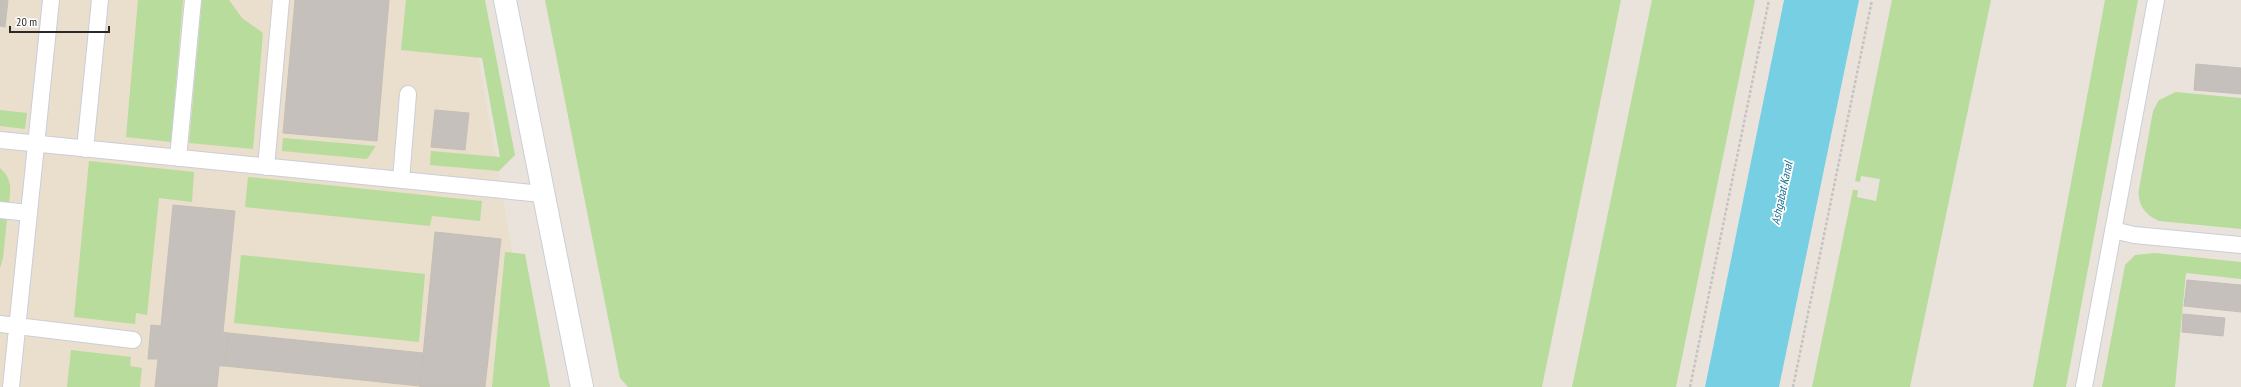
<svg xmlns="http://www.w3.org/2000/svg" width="2241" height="387" font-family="'PT Sans Narrow',sans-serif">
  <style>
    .education { fill: #eadecc }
    .green { fill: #b7dc9c }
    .water { fill: #77cfe4 }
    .building { fill: #c5c0bb; stroke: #c5beb6 }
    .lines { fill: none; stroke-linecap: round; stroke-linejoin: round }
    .lane-casing { stroke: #caced9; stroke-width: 18 }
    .street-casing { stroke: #caced9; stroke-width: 24 }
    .path { stroke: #c3c3c3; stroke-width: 2.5; stroke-dasharray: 3 2; stroke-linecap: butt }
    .lane { stroke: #fff; stroke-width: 16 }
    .street { stroke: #fff; stroke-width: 22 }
    .labels { text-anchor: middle; stroke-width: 3.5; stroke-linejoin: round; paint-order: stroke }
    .water-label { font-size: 12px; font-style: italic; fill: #186d8d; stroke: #fff }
  </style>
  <rect width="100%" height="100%" fill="#eae3dc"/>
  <path class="education" d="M 0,0 L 468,0 L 536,387 L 0,387 Z"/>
  <path class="green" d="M 138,0 L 183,0 L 171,142 L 126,137 Z
    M 202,0 L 229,0 L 242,18 L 263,33 L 253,149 L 189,143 Z
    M 406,0 L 485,0 L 515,155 L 499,171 L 430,165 L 431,151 L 500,157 L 482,58 L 401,50 Z
    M 545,0 L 1621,0 L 1542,387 L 628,387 L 620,378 Z
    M 1652,0 L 1755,0 L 1676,387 L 1572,387 Z
    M 1892,0 L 1991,0 L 1910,387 L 1812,387 L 1853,190 L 1858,190 L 1857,197 L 1876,201 L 1880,179 L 1861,176 L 1860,182 L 1855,181 Z
    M 2105,0 L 2138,0 L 2066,387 L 2033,387 Z
    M 2176,92 L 2241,98 L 2241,229 L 2159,221 C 2145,215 2137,204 2139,189 L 2153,111 L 2159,100 Z
    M 0,110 L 27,113 L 25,129 L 0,126 Z
    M 283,138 L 376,146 L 367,159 L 282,151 Z
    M 89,161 L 194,172 L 192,202 L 159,198 L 147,315 L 136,313 L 135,324 L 74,317 Z
    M 0,168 C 12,179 11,188 9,203 L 0,202 Z
    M 248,177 L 482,201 L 480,221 L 432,216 L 430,226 L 245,207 Z
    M 0,219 L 7,219 L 3,258 L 0,268 Z
    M 505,252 L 525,254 L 550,387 L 492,387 Z
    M 2155,253 L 2241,262 L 2241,279 L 2186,273 L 2175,387 L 2102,387 L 2125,265 L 2135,255 Z
    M 241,255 L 425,274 L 419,342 L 234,323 Z
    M 71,350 L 131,357 L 130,366 L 142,368 L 140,387 L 67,387 Z"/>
  <path class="water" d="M 1784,0 L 1859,0 L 1779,387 L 1705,387 Z"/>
  <path class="building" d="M 0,0 L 8,0 L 5,27 L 0,26 Z
    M 295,0 L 389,0 L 377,141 L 283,133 Z
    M 2196,64 L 2241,68 L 2241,94 L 2194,90 Z
    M 435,110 L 469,113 L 465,150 L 431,147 Z
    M 173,205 L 235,211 L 223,332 L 228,333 L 225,366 L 219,366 L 217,387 L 155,387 L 158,359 L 148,359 L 151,325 L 161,326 Z
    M 435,232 L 501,239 L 485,387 L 420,387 Z
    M 2187,280 L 2241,285 L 2241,312 L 2184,306 Z
    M 2183,314 L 2225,318 L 2223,336 L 2182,332 Z
    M 228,333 L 423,353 L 420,386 L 225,366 Z"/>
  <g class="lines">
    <g class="lane-casing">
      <path id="lane" d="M 0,140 L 542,194
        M 85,149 L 100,0
        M 178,158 L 193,0
        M 266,167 L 281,0
        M 401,180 L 408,94
        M 0,210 L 29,213
        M 2113,230 L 2134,235 L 2241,245
        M 0,324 L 133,340
        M 11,387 L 51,0
        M 2084,387 L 2156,0"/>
    </g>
    <g class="street-casing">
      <path id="street" d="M 505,0 L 582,387"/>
    </g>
    <path class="path" d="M 1690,387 L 1769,0
      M 1793,387 L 1872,0"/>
    <use href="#lane" class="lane"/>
    <use href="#street" class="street"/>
  </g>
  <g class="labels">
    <g class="water-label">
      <text transform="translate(1782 193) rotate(-78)" y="4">Ashgabat Kanal</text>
    </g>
  </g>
  <path d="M10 26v6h99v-6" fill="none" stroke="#292929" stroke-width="2"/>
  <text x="16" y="26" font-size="12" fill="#292929" stroke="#ffffff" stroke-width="3" paint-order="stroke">20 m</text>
</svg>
